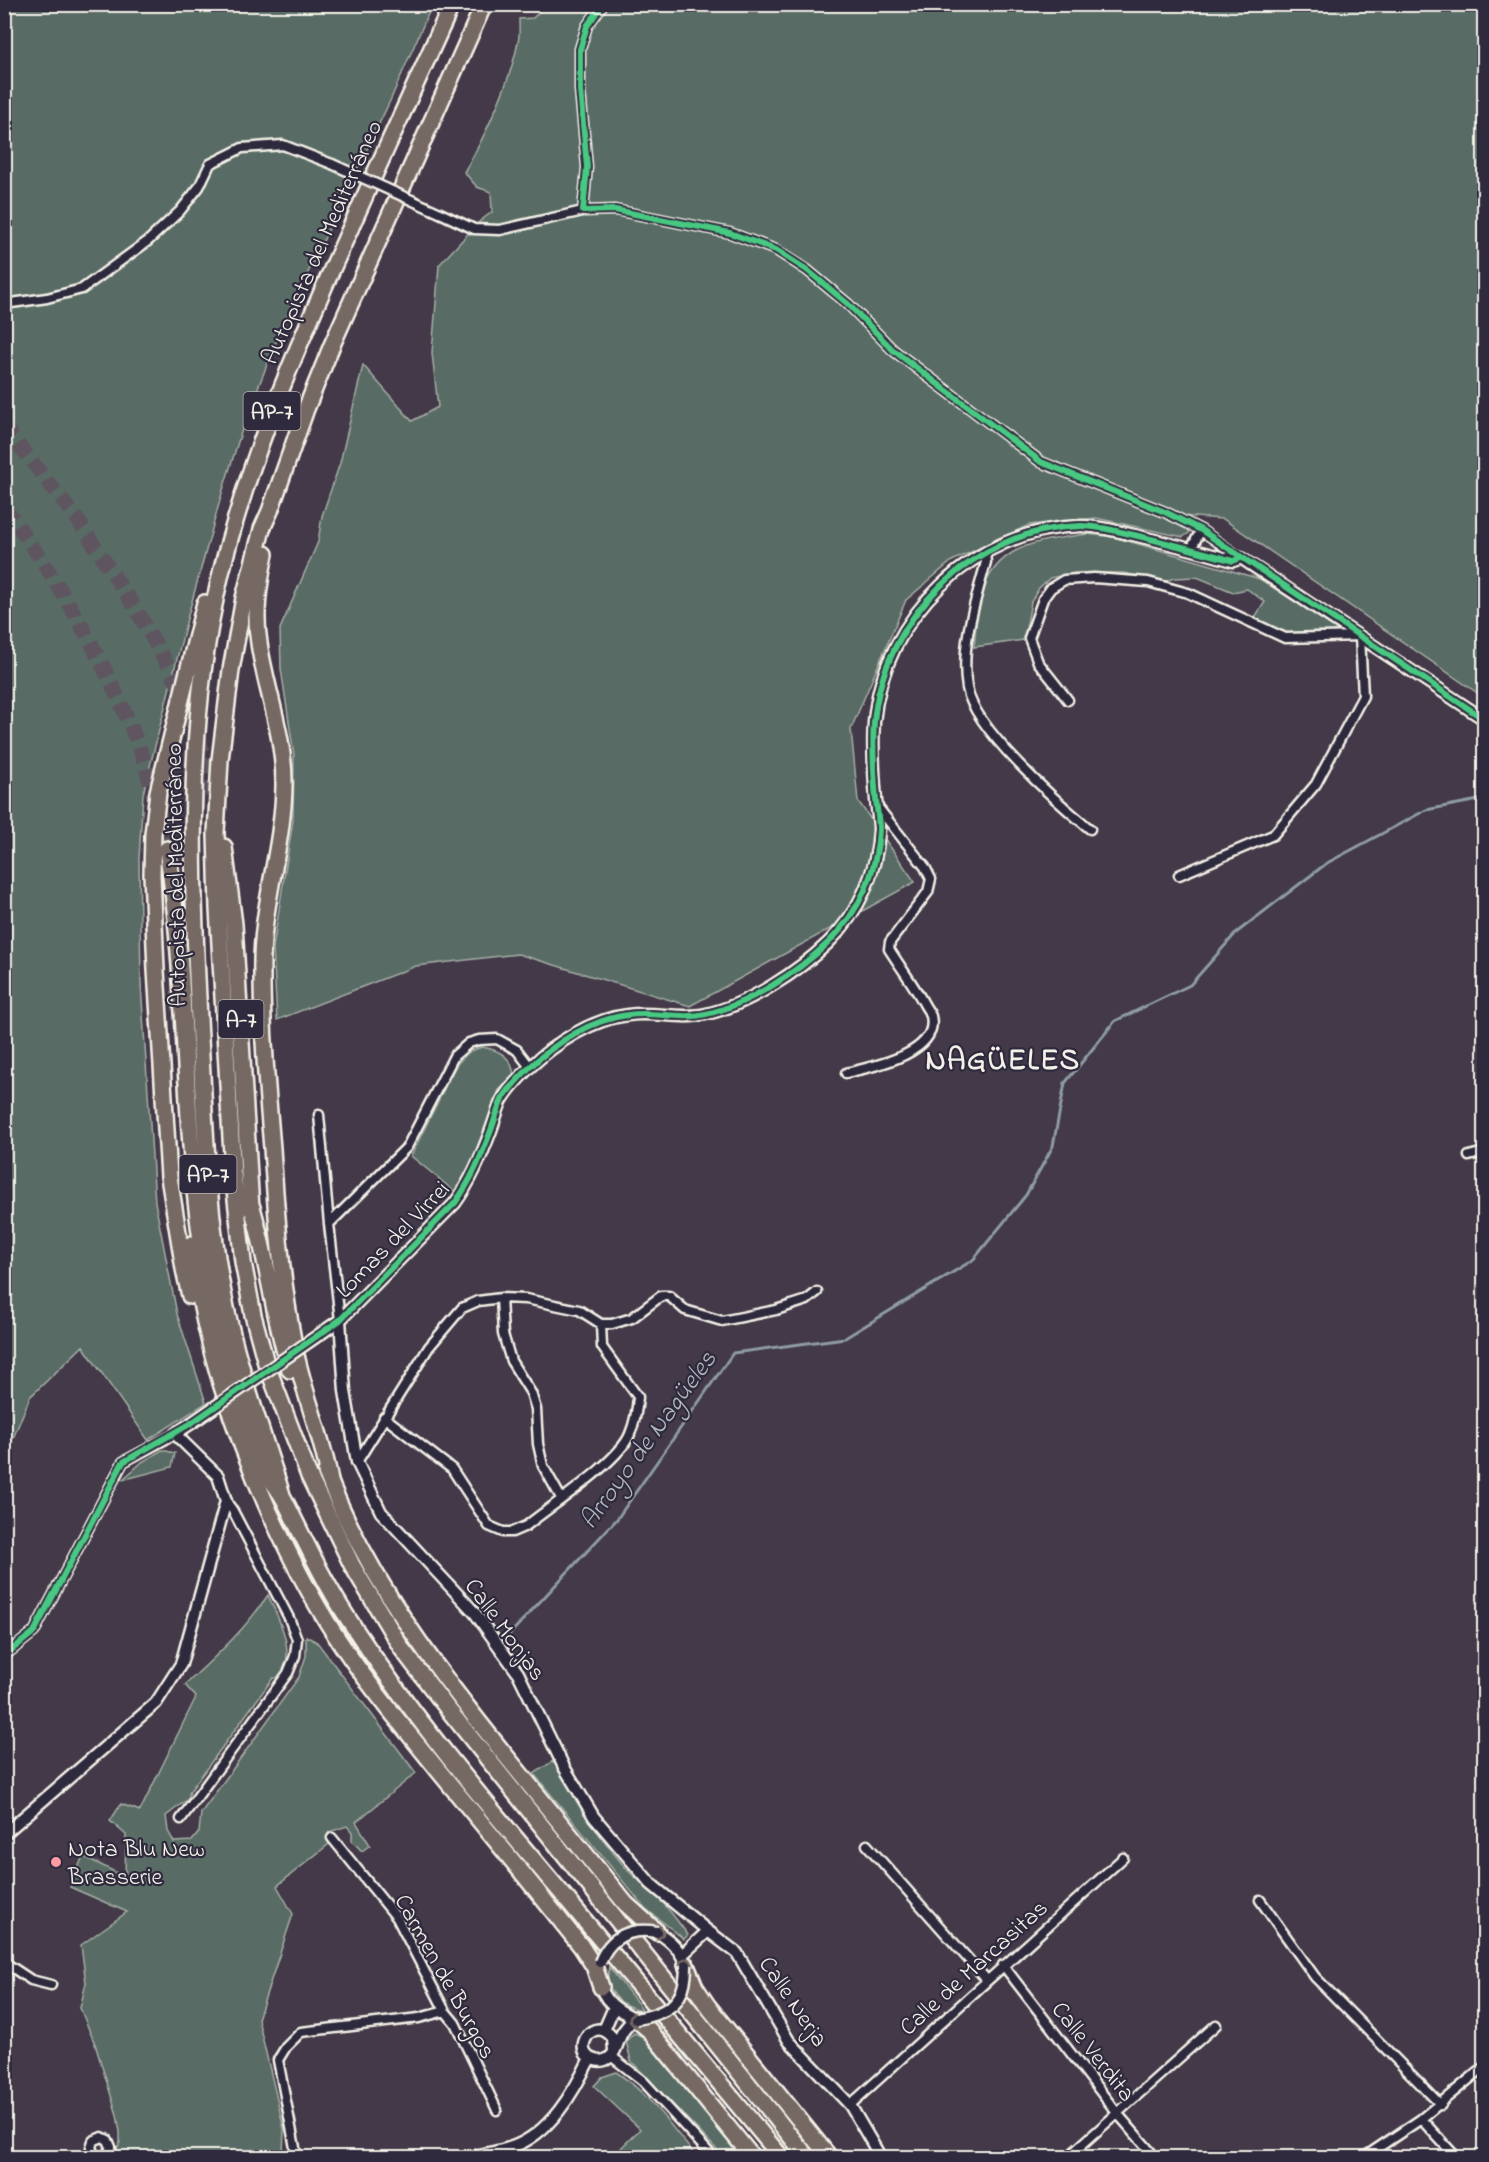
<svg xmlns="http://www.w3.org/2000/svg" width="1489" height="2162" font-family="'Indie Flower',sans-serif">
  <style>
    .green { fill: #596c65; stroke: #a6aea6; stroke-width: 1.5 }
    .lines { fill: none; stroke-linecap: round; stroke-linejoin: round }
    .stream { stroke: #8f9ca3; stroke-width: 3 }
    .motorway-tunnel { stroke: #5e5560; stroke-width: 15; stroke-dasharray: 15 8; stroke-linecap: butt }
    .minor-casing { stroke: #f4f1e8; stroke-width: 13 }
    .tertiary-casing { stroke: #f4f1e8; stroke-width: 15 }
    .motorway-casing { stroke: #f4f1e8; stroke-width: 20 }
    .minor { stroke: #2f2a3d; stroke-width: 8 }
    .tertiary { stroke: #2f2a3d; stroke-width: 10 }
    .motorway { stroke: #766964; stroke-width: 15 }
    .minor-bridge-casing { stroke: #f4f1e8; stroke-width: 13; stroke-linecap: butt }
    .tertiary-bridge-casing { stroke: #f4f1e8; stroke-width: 15; stroke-linecap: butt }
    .minor-bridge { stroke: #2f2a3d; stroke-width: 8 }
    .tertiary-bridge { stroke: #2f2a3d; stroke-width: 10 }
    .cycleway-casing { stroke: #2f2a3d; stroke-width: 10 }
    .cycleway { stroke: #46c982; stroke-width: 6 }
    .poi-dot { fill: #ff9aa2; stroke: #2f2a3d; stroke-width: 2 }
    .labels { text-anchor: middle; stroke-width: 4.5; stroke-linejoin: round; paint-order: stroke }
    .shield { fill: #2f2a3d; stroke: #b9b5b5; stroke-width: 1.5 }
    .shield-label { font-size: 22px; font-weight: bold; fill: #f4f1e8 }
    .street-label { font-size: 24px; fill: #f4f1e8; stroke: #2f2a3d }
    .poi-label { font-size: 24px; fill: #f4f1e8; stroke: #2f2a3d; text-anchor: start }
    .water-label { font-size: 26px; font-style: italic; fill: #b0b8ba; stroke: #2f2a3d }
    .district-label { font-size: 30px; font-weight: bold; letter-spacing: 1.5px; fill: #f4f1e8; stroke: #2f2a3d }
  </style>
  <rect width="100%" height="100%" fill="#433948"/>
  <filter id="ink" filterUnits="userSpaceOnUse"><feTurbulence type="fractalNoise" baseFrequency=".0167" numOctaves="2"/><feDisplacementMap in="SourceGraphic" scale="12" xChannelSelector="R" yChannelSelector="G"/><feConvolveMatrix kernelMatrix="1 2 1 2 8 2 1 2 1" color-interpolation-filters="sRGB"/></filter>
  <g filter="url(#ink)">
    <path class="green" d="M 547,4 L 1484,5 L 1484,694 L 1482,696 L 1223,519 L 1164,515 L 1187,528 L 1189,533 L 1183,537 L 1096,518 L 1029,525 L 952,561 L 906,600 L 851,729 L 858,801 L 915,882 L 690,1006 L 518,954 L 416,966 L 277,1020 L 273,948 L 293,820 L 294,755 L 281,669 L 280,629 L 318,542 L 322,516 L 340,463 L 363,365 L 412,421 L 438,407 L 432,353 L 439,265 L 480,221 L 492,212 L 491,192 L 477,187 L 464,172 C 484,139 511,80 518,42 C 520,35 519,26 519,19 L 533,18 Z
      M 5,5 L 432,5 L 390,101 L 282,327 L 244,423 L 222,493 L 187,619 L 143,794 L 139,858 L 141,984 L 155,1202 L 177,1314 L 206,1403 L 148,1440 L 83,1346 L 30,1397 L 5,1458 Z
      M 1087,534 L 1114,537 L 1274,583 L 1337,627 L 1341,633 L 1317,631 L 1283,635 L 1253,620 L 1265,602 L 1247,589 L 1233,592 L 1197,577 L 1174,578 L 1166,581 L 1123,573 L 1075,573 L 1050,578 L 1039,588 L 1031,602 L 1024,640 L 974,647 C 976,630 976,609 982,592 C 999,542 1042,541 1087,534 Z
      M 482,1047 C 500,1050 513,1057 514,1077 L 499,1090 L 468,1172 L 454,1191 L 411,1156 L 456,1065 L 470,1051 Z
      M 162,1450 L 175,1453 L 172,1467 L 122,1480 L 142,1462 Z
      M 268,1595 C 279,1620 297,1651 280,1678 L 273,1678 L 190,1791 L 188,1799 L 166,1816 L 168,1831 L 174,1842 L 192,1841 L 199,1832 L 201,1813 L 299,1677 L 306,1656 L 306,1636 L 317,1642 L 416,1773 L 356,1822 L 370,1845 L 362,1851 L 352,1841 L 352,1832 L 347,1826 L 329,1832 L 327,1837 L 329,1844 L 277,1886 L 293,1914 L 258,2019 L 284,2129 L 283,2153 L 275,2157 L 110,2157 L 116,2151 L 120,2142 L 120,2132 L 117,2115 L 95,2044 L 80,2008 L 86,1983 L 81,1945 L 127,1912 L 70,1887 L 83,1856 L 125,1877 L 126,1835 L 110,1821 L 121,1804 L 140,1811 L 196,1697 L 185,1685 C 216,1656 245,1630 268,1595 Z
      M 553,1761 C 575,1798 597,1834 625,1867 C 633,1877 644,1884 653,1892 C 666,1905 677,1920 688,1935 L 684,1939 L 645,1908 L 534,1774 Z
      M 609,1967 L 643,2010 C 621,2007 603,1991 609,1967 Z
      M 634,2033 L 641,2036 L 650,2046 L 742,2157 L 724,2157 L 631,2061 L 626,2041 Z
      M 616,2072 C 650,2094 671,2127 697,2157 L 629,2157 L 621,2148 L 640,2129 L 594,2086 L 602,2077 Z"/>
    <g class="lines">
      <path class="stream" d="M 508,1636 L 617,1519 L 733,1353 L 845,1338 L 973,1260 L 1026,1195 L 1053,1146 L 1065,1083 L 1115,1021 L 1190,985 L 1236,933 L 1327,863 L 1426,810 L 1484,799"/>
      <path class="motorway-tunnel" d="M 4,426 L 77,519 L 136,609 L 177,682 L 200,743 L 216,809
        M 4,507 C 56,576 101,654 134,734 C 149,771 157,811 167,849"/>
      <g class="minor-casing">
        <path id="minor" d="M 603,4 L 587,26 L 580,49 L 580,90 L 587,167 L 583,211 L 615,210 L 730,233 L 776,250 L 807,270 L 848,304 L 893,350 L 1041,462 L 1165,512 L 1201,530 L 1241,558
          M 440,213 L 474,229 L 500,230 L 583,211
          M 4,304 L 47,298 L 82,289 L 148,241 L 180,211 L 199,187 L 210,164 L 242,148 L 283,145 L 332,164
          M 1191,549 L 1201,530
          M 985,553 L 986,562 C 975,603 960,646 967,688 C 974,729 1057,802 1090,829
          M 1068,700 L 1038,662 L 1029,638 L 1043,599 L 1051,588 L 1064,580 L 1094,578 L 1148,582 L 1188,593 L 1285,638 L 1360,636 L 1363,696 L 1316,784 L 1273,835 L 1179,875
          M 846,1073 C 871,1067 940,1054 931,1016 C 930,1013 926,1008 924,1004 C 914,985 901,968 889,949 L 890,942 L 928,892 L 931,879 L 925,867 L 876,805
          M 319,1115 L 329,1224 L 340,1320
          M 1469,1156 L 1484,1152
          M 329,1224 L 407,1147 L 454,1056 L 469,1043 L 479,1040 L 497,1039 L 517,1050 L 530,1067
          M 501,1298 L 503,1334 L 511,1361 L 531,1393 L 536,1409 L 538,1444 L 543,1466 L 561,1498
          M 384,1417 L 452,1469 L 489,1526 L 503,1532 L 512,1532 L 526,1526 C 552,1505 619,1462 630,1434 C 635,1422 637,1410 638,1397 L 602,1347 L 601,1324
          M 357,1462 L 429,1347 L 462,1308 L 478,1301 L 501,1298 L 526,1299 L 579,1310 L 601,1324 L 612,1324 L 632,1318 L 661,1296 L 669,1296 L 685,1310 L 722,1321 L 776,1310 L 807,1300 L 817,1292
          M 4,1656 L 34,1632 L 123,1462 L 175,1434
          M 181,1819 L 288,1673 L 295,1656 L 297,1639 L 289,1618 L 233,1511 L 226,1501
          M 332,1838 L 397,1918 L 445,2011 L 455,2023 L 497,2110
          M 867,1845 L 986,1979
          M 1260,1900 L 1315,1977 L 1441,2105
          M 4,1962 L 31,1980 L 51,1985
          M 1003,1965 L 1117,2113 L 1156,2158
          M 611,2056 L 643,2081 L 714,2158
          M 850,2105 L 1123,1858
          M 1421,2119 L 1457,2158
          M 93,2158 L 94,2155 L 91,2147 L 93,2141 L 102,2137 L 108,2140 L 111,2147 L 107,2155 L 101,2157 L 94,2155
          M 297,2158 L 278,2060 L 286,2047 L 301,2032 L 419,2018 L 445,2011
          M 1067,2158 L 1216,2025
          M 1363,2158 L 1421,2119 L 1484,2067"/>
      </g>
      <g class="tertiary-casing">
        <path id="tertiary" d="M 340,1320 L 345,1391 L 357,1462 L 381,1512 L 475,1613 L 518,1673 L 564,1767 L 594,1817 L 651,1884 L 708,1931 L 737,1953 L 789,2041 L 850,2105 L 881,2158
          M 323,1332 L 340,1320 L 455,1203 C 471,1181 480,1159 490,1133 C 494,1123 497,1110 502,1100 C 509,1088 520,1077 529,1068 C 555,1043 592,1019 628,1015 C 654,1011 681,1020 706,1014 C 748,1005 798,972 829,942 C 859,912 877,873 879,830 C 879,820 877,810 876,800 C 874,775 872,748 874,722 C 883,617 975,528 1081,526 C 1099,526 1116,531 1134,535 C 1167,543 1200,551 1233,561 L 1241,558 L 1484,719
          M 4,1834 L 156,1703 L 181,1664 L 226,1501 L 218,1476 L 175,1434 L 190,1424
          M 657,1932 C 671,1941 680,1949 686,1965
          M 682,1955 L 708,1931
          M 600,1980 C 601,2001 619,2011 636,2019
          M 604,2030 L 614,2007
          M 614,2050 L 613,2038 C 593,2012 569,2053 595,2060 C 601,2062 608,2060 612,2055 C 617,2049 618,2040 622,2033 C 625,2028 630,2023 634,2018
          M 467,2158 C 482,2154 498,2152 512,2147 C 550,2134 574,2092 590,2058"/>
      </g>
      <g class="motorway-casing">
        <path id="motorway" d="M 484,4 L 332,345 L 306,409 L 270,511 L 262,529 L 244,598 L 231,670 L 220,760 L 216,833 L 218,909 L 233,1173 L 243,1262 L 253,1315 L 266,1363 L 309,1476 L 352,1565 L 402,1649 L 447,1708 L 808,2158
          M 265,554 C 259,583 254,613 259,643 C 266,691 285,737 284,786 C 283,849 260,910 262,973 C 262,1032 267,1090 272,1148 C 276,1212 281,1276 293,1340 C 301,1388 322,1433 330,1481
          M 224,847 L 234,924 L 251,1209
          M 167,849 C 191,998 180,1150 211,1297 C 223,1351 238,1412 261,1463 C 267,1476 278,1487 285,1501 C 305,1541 324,1582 349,1620 C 414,1720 493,1812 570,1903 C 641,1988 711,2073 782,2158
          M 250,1201 C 268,1256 272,1314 290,1370
          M 192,1244 C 202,1338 231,1426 270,1513 C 291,1559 315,1606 344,1648 C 372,1690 406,1730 438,1770 C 486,1828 534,1887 581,1946 L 594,1966 L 601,1987
          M 190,1296 L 184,1269 L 169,1177 L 156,970 L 152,874 L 153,834 L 158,792 L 205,603
          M 326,1472 C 369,1582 440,1675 514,1766 C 551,1812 589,1858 626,1904 L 657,1932
          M 282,1495 C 261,1428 236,1362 223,1293 C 207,1209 205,1123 200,1038 C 192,882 184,726 221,573 C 247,467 289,366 333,267 C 372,179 412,92 452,4
          M 686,1965 L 695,1987 L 707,2005 L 830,2158
          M 636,2019 L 649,2030 L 753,2158"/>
      </g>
      <use href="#minor" class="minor"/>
      <use href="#tertiary" class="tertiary"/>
      <use href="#motorway" class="motorway"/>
      <g class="minor-bridge-casing">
        <path id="minor-bridge" d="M 332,164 L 440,213"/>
      </g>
      <g class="tertiary-bridge-casing">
        <path id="tertiary-bridge" d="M 190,1424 L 323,1332
          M 600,1962 C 610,1937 630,1927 657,1932
          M 636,2019 C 670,2013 686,2002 686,1965"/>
      </g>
      <use href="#minor-bridge" class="minor-bridge"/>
      <use href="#tertiary-bridge" class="tertiary-bridge"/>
      <g class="cycleway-casing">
        <path id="cycleway" d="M 603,4 L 587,26 L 580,49 L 580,90 L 587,167 L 583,211 L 615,210 L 730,233 L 776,250 L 807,270 L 848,304 L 893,350 L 1041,462 L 1165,512 L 1201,530 L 1484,719
          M 4,1656 L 34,1632 L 123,1462 L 190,1424 L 340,1320 L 455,1203 C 471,1181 480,1159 490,1133 C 494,1123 497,1110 502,1100 C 509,1088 520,1077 529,1068 C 555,1043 592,1019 628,1015 C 654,1011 681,1020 706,1014 C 748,1005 798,972 829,942 C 859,912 877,873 879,830 C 879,820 877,810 876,800 C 874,775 872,748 874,722 C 883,617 975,528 1081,526 C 1099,526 1116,531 1134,535 C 1167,543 1200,551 1233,561 L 1241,558"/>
      </g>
      <use href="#cycleway" class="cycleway"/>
    </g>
  </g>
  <circle class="poi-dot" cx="56" cy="1862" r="6"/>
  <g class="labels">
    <g class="shield">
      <rect x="243.5" y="392" width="57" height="38" rx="4.5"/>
      <rect x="218.5" y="1000" width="45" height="38" rx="4.5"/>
      <rect x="179.5" y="1155" width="57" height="38" rx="4.5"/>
    </g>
    <g class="shield-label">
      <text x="272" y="419">AP-7</text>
      <text x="241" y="1027">A-7</text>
      <text x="208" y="1182">AP-7</text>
    </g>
    <g class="street-label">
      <text transform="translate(321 242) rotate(-66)" y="8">Autopista del Mediterráneo</text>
      <text transform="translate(175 875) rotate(-91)" y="8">Autopista del Mediterráneo</text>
      <text transform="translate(392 1239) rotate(-46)" y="8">Lomas del Virrei</text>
      <text transform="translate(506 1629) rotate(54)" y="8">Calle Monjas</text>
      <text transform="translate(973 1967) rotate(-42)" y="8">Calle de Marcasitas</text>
      <text transform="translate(446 1976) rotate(61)" y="8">Carmen de Burgos</text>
      <text transform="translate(794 2001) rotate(56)" y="8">Calle Nerja</text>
      <text transform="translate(1094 2051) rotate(52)" y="8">Calle Verdita</text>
    </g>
    <g class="poi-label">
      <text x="68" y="1856">Nota Blu New<tspan x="68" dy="28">Brasserie</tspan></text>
    </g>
    <g class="water-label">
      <text transform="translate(647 1439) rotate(-54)" y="9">Arroyo de Nagüeles</text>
    </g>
    <g class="district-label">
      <text x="1003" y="1069">NAGÜELES</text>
    </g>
  </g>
  <rect width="1489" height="2162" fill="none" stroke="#2f2a3d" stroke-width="24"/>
  <rect x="12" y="12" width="1465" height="2138" fill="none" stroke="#f4f1e8" stroke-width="2" filter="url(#ink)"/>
</svg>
